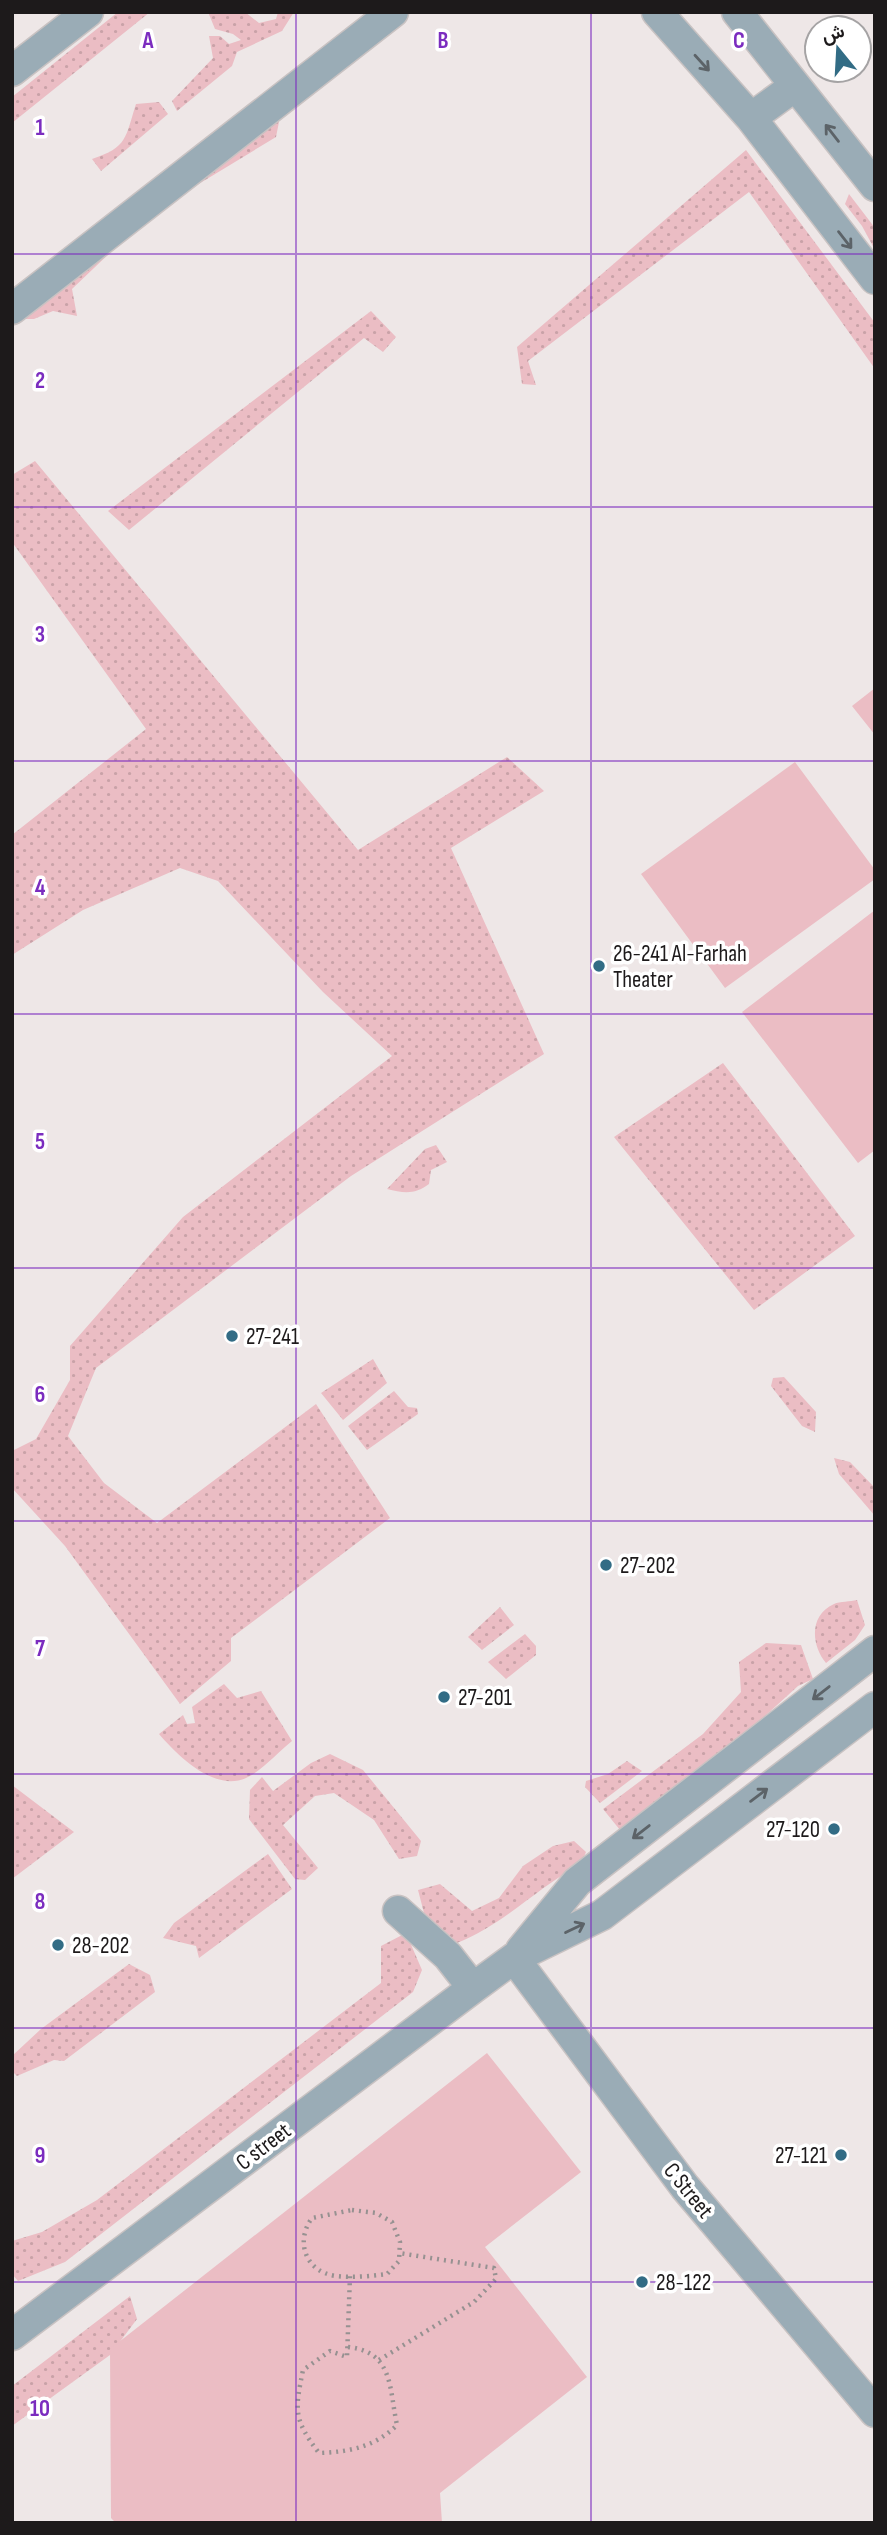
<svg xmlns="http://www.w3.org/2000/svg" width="887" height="2535" font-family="'Sofia Sans Condensed',Vazirmatn,sans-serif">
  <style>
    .grass { fill: url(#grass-dots) }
    .park { fill: #ebbdc4 }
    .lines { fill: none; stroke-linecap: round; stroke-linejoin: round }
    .street-casing { stroke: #c8c2c2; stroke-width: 33 }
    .path { stroke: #969191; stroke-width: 4.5; stroke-dasharray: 2 5; stroke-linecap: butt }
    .street { stroke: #9aacb6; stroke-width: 30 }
    .oneway { stroke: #5c6368 }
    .grid { fill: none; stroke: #7b2cbf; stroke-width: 2; stroke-opacity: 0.55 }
    .poi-dot { fill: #326c85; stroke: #fff; stroke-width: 2.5 }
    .labels { text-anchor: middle; stroke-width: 7; stroke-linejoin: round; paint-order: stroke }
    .poi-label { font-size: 23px; fill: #1d1a1b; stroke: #fff; text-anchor: start }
    .street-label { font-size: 23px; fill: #1d1a1b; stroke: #fff }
    .grid-label { font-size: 23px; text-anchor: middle; font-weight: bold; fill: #7b2cbf; stroke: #fff; stroke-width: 7; stroke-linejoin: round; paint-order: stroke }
  </style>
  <defs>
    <pattern id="grass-dots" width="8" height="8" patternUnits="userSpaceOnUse" patternTransform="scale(1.75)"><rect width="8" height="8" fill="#ebbdc4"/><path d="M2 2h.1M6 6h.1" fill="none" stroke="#c9a2a8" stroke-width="1.8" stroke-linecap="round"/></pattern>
  </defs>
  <rect width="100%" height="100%" fill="#eee7e7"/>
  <path class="grass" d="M 118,12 L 150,12 L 12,123 L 12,97 Z
    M 208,12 L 245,12 L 259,23 L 276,19 L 278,12 L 294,12 L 282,31 L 237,52 L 232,66 L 177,111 L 172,101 L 213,58 L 209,36 L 220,36 L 229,44 L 241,40 L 233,34 L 215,29 Z
    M 159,102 L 168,114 L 101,171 L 92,159 C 128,147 125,138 136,104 Z
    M 263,119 L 279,122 L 276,137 L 197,185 L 115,248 L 72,289 L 77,316 L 53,311 L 34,319 L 21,319 Z
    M 746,150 L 875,323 L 875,369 L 749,192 L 528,361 L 536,385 L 522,384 L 517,347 Z
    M 849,194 L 875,228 L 875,250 L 862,226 L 845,204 Z
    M 371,311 L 396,337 L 383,352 L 364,338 L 129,530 L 108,511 Z
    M 35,461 L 358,850 L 507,757 L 544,791 L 451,848 L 544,1054 L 351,1176 L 96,1368 L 68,1436 L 104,1483 L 157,1523 L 316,1404 L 390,1518 L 231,1638 L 231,1661 L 180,1704 L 65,1546 L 12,1488 L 12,1451 L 36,1439 L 70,1380 L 70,1346 L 183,1217 L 392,1056 L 323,992 L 218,881 L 180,868 L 83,910 L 12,955 L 12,835 L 146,729 L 12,542 L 12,475 Z
    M 723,1063 L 855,1236 L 754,1310 L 614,1137 Z
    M 436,1145 L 447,1162 L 431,1170 L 429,1184 C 415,1195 403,1193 387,1189 L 425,1149 Z
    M 373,1359 L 387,1383 L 343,1420 L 321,1393 Z
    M 784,1377 L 816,1412 L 815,1432 L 802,1426 L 771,1386 L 773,1378 Z
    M 394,1391 L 408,1407 L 417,1408 L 418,1414 L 367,1450 L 348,1426 Z
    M 834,1458 L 850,1462 L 875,1488 L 875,1516 L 839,1474 Z
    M 857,1600 L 865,1625 L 855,1640 L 826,1663 C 811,1645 809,1615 834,1604 C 840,1601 850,1602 857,1600 Z
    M 500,1607 L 514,1625 L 482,1650 L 468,1637 Z
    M 525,1634 L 536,1646 L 536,1655 L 506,1679 L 488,1662 Z
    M 766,1643 L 801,1645 L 813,1679 L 798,1686 L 729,1749 L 620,1830 L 603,1809 L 703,1734 L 741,1692 L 739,1662 Z
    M 224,1684 L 237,1698 L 261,1691 L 292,1741 C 278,1752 262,1771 246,1778 C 214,1792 178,1756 159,1734 L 183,1715 L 187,1724 L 195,1723 L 192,1707 Z
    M 330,1754 L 363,1770 L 421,1841 L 417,1856 L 399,1859 L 374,1820 L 334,1793 L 315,1796 L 283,1825 L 318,1868 L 305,1880 L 295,1879 L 249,1819 L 250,1790 L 262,1777 L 273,1791 L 311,1763 Z
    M 627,1761 L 642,1771 L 600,1803 L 585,1787 L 586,1781 L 608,1774 Z
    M 12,1785 L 74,1832 L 12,1879 Z
    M 574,1841 L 586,1852 L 581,1864 C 538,1887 503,1925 457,1943 L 424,1913 L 418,1890 L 440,1884 L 472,1911 L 499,1898 L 523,1866 L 553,1846 Z
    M 268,1854 L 292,1889 L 199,1958 L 196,1946 L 163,1938 L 174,1923 Z
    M 406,1933 L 422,1970 L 413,1992 L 65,2262 L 18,2281 L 12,2274 L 12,2241 L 42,2232 L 97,2200 L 381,1983 L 381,1946 Z
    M 129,1964 L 150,1975 L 155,1992 L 64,2061 L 54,2060 L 17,2076 L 12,2071 L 12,2056 L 41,2029 Z
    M 130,2296 L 137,2319 L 110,2355 L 12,2426 L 12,2386 Z"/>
  <path class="park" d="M 875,688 L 875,735 L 852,706 Z
    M 795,762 L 875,870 L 875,879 L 725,988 L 641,874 Z
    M 875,910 L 875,1150 L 858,1163 L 742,1012 Z
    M 487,2053 L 581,2172 L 485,2247 L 587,2377 L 440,2493 L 442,2523 L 116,2523 L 111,2518 L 110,2349 Z"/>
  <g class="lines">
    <g class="street-casing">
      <path id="street" d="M 657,12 L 751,118 L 875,279
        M 737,12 L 875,186
        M 12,71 L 88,12
        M 751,118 L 795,86
        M 12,309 L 393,12
        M 398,1911 L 448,1956 L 473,1988
        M 521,1950 L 577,1882 L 875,1651
        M 514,1958 L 685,2187 L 875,2412
        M 12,2335 L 473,1988 L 514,1958 L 602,1915 L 875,1707"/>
    </g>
    <path class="path" d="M 352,2210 L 376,2213 L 392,2222 L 400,2242 L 399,2261 L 387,2274 C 371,2276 353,2278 336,2276 C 305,2272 295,2241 312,2218 Z
      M 348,2347 C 394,2352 389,2389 397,2425 C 375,2447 349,2452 319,2453 C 293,2419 295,2410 303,2370 L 330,2351 L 347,2357 L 350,2276
      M 379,2360 L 474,2302 L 496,2279 L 494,2268 L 399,2253"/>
    <use href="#street" class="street"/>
  </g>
  <defs><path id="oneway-shaft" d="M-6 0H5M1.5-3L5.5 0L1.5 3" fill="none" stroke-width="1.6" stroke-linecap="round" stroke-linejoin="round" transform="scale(1.75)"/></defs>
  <g class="oneway">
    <use href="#oneway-shaft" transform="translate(702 63) rotate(48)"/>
    <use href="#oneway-shaft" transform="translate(832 133) rotate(-128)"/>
    <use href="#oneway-shaft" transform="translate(845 240) rotate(52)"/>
    <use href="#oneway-shaft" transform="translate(821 1693) rotate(142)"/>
    <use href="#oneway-shaft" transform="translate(759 1795) rotate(-37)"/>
    <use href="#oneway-shaft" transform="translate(641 1832) rotate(142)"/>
    <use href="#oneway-shaft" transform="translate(575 1928) rotate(-26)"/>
  </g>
  <path class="grid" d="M 296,12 L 296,2523M 591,12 L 591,2523M 12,254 L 875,254M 12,507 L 875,507M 12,761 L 875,761M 12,1014 L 875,1014M 12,1268 L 875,1268M 12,1521 L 875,1521M 12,1774 L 875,1774M 12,2028 L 875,2028M 12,2282 L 875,2282"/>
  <g class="poi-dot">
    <circle cx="599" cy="966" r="7"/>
    <circle cx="232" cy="1336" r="7"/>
    <circle cx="606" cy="1565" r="7"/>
    <circle cx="444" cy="1697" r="7"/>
    <circle cx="834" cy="1829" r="7"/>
    <circle cx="58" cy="1945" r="7"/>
    <circle cx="841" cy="2155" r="7"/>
    <circle cx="642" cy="2282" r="7"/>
  </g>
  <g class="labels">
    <g class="poi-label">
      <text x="613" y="961">26-241 Al-Farhah<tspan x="613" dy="26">Theater</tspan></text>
      <text x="246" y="1344">27-241</text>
      <text x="620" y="1573">27-202</text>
      <text x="458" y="1705">27-201</text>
      <text x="820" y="1837" text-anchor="end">27-120</text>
      <text x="72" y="1953">28-202</text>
      <text x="827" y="2163" text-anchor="end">27-121</text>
      <text x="656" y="2290">28-122</text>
    </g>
    <g class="street-label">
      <text transform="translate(263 2146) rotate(-37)" y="8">C street</text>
      <text transform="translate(689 2190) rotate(51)" y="8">C Street</text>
    </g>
  </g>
  <g class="grid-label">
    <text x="148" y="48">A</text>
    <text x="443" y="48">B</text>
    <text x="739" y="48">C</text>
    <text x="40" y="135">1</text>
    <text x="40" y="388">2</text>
    <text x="40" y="642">3</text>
    <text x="40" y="895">4</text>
    <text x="40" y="1149">5</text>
    <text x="40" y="1402">6</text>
    <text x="40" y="1656">7</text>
    <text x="40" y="1909">8</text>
    <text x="40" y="2163">9</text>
    <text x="40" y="2416">10</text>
  </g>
  <rect width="887" height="2535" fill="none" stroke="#1d1a1b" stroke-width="28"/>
  <g transform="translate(838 49) rotate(342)"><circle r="33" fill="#ffffff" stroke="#a5a3a4" stroke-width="2"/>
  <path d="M0-5L12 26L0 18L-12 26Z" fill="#326c85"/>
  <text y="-10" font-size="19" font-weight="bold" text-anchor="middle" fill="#1d1a1b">ش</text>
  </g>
</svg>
